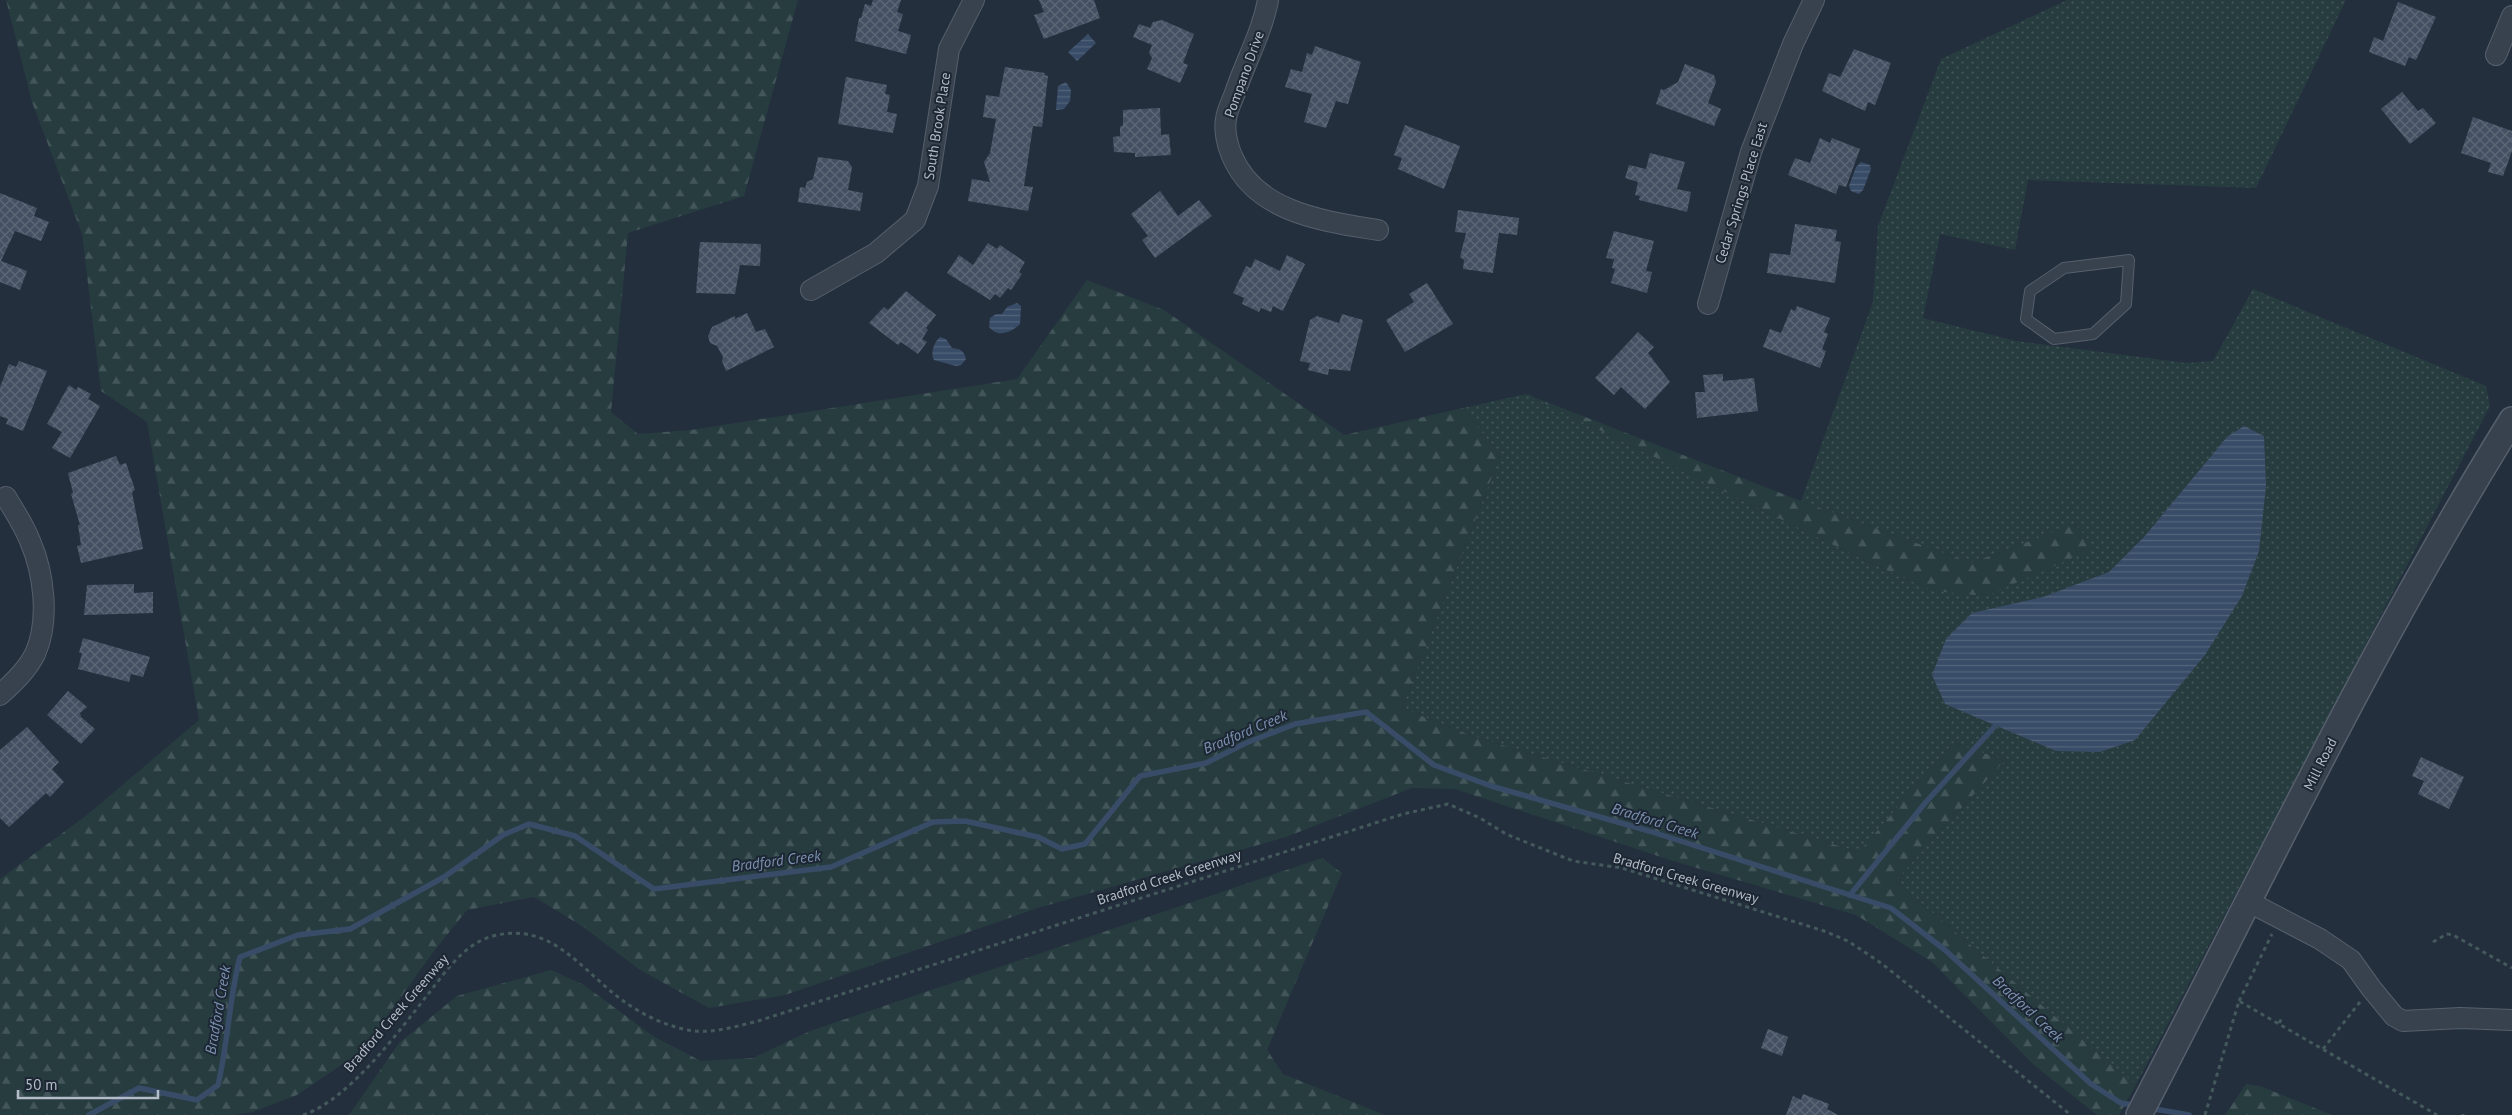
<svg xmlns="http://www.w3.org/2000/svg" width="2512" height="1115" font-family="'PT Sans',sans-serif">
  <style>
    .grass { fill: url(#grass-dots) }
    .forest { fill: url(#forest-firs) }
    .water { fill: url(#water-rules) }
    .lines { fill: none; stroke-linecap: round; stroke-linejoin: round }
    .stream { stroke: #394c67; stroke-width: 5.5 }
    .building { fill: url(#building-cross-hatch) }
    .service-casing { stroke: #565f6c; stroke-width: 12 }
    .minor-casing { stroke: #565f6c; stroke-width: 22 }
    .tertiary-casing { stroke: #565f6c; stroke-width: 28 }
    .path { stroke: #44595c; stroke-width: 3; stroke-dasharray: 4 4; stroke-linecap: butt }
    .service { stroke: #38414e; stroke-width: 10 }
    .minor { stroke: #38414e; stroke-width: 20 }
    .tertiary { stroke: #38414e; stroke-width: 25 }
    .labels { text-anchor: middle; stroke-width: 4; stroke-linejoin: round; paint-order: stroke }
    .street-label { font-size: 14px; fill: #b4bcc9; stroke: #1d2633 }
    .water-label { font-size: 15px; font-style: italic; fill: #7c92b1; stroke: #1d2633 }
  </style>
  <defs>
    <pattern id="grass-dots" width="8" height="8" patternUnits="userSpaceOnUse" patternTransform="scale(1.25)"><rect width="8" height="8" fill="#263c3f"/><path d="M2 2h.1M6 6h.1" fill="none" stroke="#435659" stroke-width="1.8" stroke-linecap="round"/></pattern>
    <pattern id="forest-firs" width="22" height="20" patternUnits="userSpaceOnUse" patternTransform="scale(1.25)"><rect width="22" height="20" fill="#263c3f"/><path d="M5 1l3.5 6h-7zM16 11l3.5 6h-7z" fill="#435659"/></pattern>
    <pattern id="water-rules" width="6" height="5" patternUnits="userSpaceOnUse" patternTransform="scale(1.25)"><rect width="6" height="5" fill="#394c67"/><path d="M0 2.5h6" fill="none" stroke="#53647b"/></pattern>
    <pattern id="building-cross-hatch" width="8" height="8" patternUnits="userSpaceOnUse" patternTransform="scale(1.25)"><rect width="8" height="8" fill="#455162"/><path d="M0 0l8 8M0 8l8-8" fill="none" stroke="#5d6877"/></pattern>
  </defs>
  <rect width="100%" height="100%" fill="#242f3e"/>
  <path class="grass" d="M 2067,0 L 2346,0 L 2256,188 L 2028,180 L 2015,250 L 1940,234 L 1923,318 L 2016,341 L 2186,363 L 2213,361 L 2253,289 L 2486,386 L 2490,406 L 2136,1085 L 1895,881 L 2005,760 L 1953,743 L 1859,852 L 1472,736 L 1402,708 L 1500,456 L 1463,408 L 1526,394 L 1866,561 L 1934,591 L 2094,548 L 2075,524 L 1971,563 L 1801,501 L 1873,302 L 1878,226 L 1941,59 Z"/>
  <path class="forest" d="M 6,0 L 798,0 L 744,196 L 628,233 L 611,412 L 638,434 L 691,430 L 1017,379 L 1087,280 L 1164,310 L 1344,435 L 1463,408 L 1500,456 L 1402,708 L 1472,736 L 1859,852 L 1953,743 L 2005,760 L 1895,881 L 2136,1085 L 2119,1115 L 2097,1115 L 2035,1066 L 1932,962 L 1856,915 L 1670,860 L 1455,789 L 1412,788 L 1286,837 L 1038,908 L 785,995 L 709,1008 L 640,970 L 582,926 L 534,897 L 467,910 L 434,951 L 362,1051 L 297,1095 L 253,1112 L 234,1115 L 0,1115 L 0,879 L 87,815 L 199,720 L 147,422 L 101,391 L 82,234 L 32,102 Z
    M 1526,394 L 1801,501 L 1971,563 L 2075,524 L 2095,548 L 1986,596 L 1934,591 L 1866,561 Z
    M 1322,858 L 1342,873 L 1267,1050 L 1283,1074 L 1385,1115 L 349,1115 L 399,1043 L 457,996 L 551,970 L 584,985 L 653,1036 L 701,1061 L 753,1058 L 810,1031 Z
    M 2246,1084 L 2260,1086 L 2332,1115 L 2225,1115 Z"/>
  <path class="water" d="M 1088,34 L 1096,43 L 1077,61 L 1068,52 Z
    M 1066,82 L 1071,90 L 1070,101 L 1064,109 L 1056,110 L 1058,86 Z
    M 1861,162 L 1870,165 L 1871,169 L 1863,190 L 1859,194 L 1851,191 L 1849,186 L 1856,167 Z
    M 1017,303 L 1021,306 L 1020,324 C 1011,333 998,338 989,327 L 990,318 L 996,314 L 1002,314 L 1007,307 Z
    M 940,337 L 946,339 L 952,348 C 960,349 964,350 966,359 L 961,365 L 956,366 L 934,360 C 930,354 934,342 940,337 Z
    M 2244,426 L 2264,436 L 2266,486 L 2259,551 L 2242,596 L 2205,655 L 2135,740 L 2100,752 L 2056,751 L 1945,704 L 1932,675 L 1946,639 L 1972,613 L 2043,597 L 2109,572 L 2144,537 L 2227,437 Z"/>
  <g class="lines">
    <path class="stream" d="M 1850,895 L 1926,802 L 1995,726
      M 2149,1108 L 2189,1115
      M 89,1115 L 139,1088 L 197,1100 L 218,1085 C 228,1043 229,999 240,957 L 298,935 L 350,929 L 444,877 L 503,835 L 529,824 L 575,836 L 654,889 L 831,867 L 933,822 L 965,821 L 1038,837 L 1062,849 L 1085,844 L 1140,776 L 1206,763 L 1246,743 L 1295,724 L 1366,712 L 1434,765 L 1491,786 L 1649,831 L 1891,908 L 1945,950 L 2091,1084 L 2121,1103 L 2137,1106"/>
  </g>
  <path class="building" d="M 873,0 L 901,0 L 897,12 L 903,14 L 898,31 L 911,35 L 906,54 L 855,41 L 859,18 L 861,18 L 865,4 L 871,6 Z
    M 1039,0 L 1094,0 L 1100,18 L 1044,39 L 1034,15 L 1044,12 Z
    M 2398,2 L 2436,17 L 2416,60 L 2409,57 L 2405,66 L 2369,52 L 2374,37 L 2383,41 Z
    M 1162,20 L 1194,34 L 1183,63 L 1188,65 L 1180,83 L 1147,69 L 1152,58 L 1149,53 L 1152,45 L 1133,37 L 1139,24 L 1150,28 L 1153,22 Z
    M 1315,46 L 1361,62 L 1348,104 L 1336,101 L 1326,128 L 1304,122 L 1312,94 L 1285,87 L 1291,69 L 1302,72 L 1307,53 L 1312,55 Z
    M 1854,49 L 1891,63 L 1875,105 L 1868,102 L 1865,111 L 1822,91 L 1829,73 L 1840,77 Z
    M 1685,64 L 1714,75 L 1716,82 L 1708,103 L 1721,109 L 1714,126 L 1656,104 L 1661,89 L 1664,90 L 1678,82 Z
    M 1005,67 L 1045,73 L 1044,75 L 1048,76 L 1042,127 L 1033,126 L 1024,186 L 1033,187 L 1028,211 L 968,201 L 972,179 L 990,182 L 984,162 L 990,153 L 996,119 L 983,117 L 986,95 L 999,97 Z
    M 846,77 L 887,85 L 885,94 L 890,95 L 887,112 L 897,114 L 893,133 L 838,124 Z
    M 2402,92 L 2418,111 L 2423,108 L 2436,123 L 2410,144 L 2381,109 Z
    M 1160,108 L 1161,135 L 1169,134 L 1171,155 L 1135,157 L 1135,153 L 1114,152 L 1113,137 L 1120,136 L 1120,127 L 1123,125 L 1123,110 Z
    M 2473,117 L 2512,131 L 2512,151 L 2503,176 L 2488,172 L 2491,163 L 2461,153 Z
    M 1405,125 L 1460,146 L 1444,189 L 1398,169 L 1402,158 L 1394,155 Z
    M 1820,138 L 1830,143 L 1832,138 L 1860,149 L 1846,187 L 1839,185 L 1836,194 L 1788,175 L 1795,158 L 1810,163 Z
    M 1650,153 L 1685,162 L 1677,189 L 1691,192 L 1687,212 L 1639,200 L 1640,196 L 1635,195 L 1638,182 L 1625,178 L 1629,165 L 1646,169 Z
    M 818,157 L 848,161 L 852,167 L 848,190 L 863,193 L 860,211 L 798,202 L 800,187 L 805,188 L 807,182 L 813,179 Z
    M 1160,191 L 1178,216 L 1199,200 L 1212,216 L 1155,258 L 1142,240 L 1148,236 L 1131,214 Z
    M 0,193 L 37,208 L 34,216 L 49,222 L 41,241 L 15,231 L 1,261 L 27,271 L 20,290 L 0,282 Z
    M 1458,210 L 1519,218 L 1517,235 L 1499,233 L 1493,273 L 1463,269 L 1464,260 L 1460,257 L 1466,233 L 1455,232 Z
    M 1795,224 L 1837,230 L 1835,241 L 1841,242 L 1835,283 L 1767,273 L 1770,253 L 1790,255 Z
    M 1614,231 L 1654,241 L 1646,271 L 1652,272 L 1647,293 L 1611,283 L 1615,269 L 1612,268 L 1614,259 L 1606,258 Z
    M 700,242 L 761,244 L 760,266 L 740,265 L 735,294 L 696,293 Z
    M 988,243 L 997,249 L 1000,245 L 1025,262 L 1019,272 L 1022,274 L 1011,290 L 1008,288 L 1000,298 L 995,294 L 990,300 L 947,273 L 959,255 L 973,265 Z
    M 1287,255 L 1305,264 L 1283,311 L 1273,306 L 1271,312 L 1261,308 L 1259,312 L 1242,304 L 1244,298 L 1233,293 L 1246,266 L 1251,268 L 1255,259 L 1280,271 Z
    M 1427,283 L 1453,324 L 1405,352 L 1386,320 L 1414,302 L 1409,294 Z
    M 906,291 L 936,315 L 926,328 L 928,330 L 922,339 L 927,342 L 918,354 L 901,342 L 898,345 L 869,323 L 884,307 L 888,310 Z
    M 1797,306 L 1830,318 L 1824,332 L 1828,334 L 1822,349 L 1826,351 L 1820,368 L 1763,347 L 1770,329 L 1781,333 L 1791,309 L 1795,311 Z
    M 747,313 L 756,332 L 765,329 L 774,347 L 726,371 L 722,361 L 723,357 L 717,346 L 710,343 L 708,336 L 712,327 L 735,316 L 735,319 Z
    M 1342,314 L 1363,320 L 1350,371 L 1329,369 L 1328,375 L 1308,370 L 1310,363 L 1300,361 L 1310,320 L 1317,316 L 1339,323 Z
    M 1638,332 L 1654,347 L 1648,353 L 1670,382 L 1645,409 L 1621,387 L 1614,395 L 1595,378 Z
    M 19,361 L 47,371 L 23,431 L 6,424 L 8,419 L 0,416 L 0,387 L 9,364 L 16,367 Z
    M 1723,374 L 1723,381 L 1754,378 L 1758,411 L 1697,418 L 1695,392 L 1705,392 L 1703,375 Z
    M 69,385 L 76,390 L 78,387 L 91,394 L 88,399 L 100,406 L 70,458 L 52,448 L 62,432 L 47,424 Z
    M 116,456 L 120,465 L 126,463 L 135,490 L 132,492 L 143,549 L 81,563 L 77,546 L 81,545 L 78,525 L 80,525 L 71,494 L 73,493 L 68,473 Z
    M 134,584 L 134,593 L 153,592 L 153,613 L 84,615 L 87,585 Z
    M 83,638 L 150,657 L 143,677 L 131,674 L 129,682 L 78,669 L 82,653 L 79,653 Z
    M 68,691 L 87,707 L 80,713 L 81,717 L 95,729 L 81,744 L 47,715 Z
    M 27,727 L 59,762 L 52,769 L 64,782 L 50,797 L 46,793 L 9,827 L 0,818 L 0,750 Z
    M 2421,757 L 2464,777 L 2449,809 L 2418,794 L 2424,781 L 2412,776 Z
    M 1768,1029 L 1788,1037 L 1782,1056 L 1761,1048 Z
    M 1803,1094 L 1829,1104 L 1827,1109 L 1838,1115 L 1786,1115 L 1793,1096 L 1801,1100 Z"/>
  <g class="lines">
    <g class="service-casing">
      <path id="service" d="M 2129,260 L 2126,304 L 2093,334 L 2054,339 L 2026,319 L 2030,291 L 2064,268 Z"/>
    </g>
    <g class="minor-casing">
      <path id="minor" d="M 1268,0 C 1262,33 1245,62 1235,93 C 1232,101 1227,110 1226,119 C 1224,130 1227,145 1232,156 C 1256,213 1324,221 1378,230
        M 2496,55 L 2512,16
        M 811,290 L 876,253 L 915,220 L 928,186 L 949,49 L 974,0
        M 1708,304 L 1751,152 L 1793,44 L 1814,0
        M 0,695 C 13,683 27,670 35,654 C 50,621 44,573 30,541 C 24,525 14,511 6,497
        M 2249,902 L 2320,939 L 2351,960 L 2371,988 L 2394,1016 L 2403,1021 L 2460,1018 L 2512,1020"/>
    </g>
    <g class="tertiary-casing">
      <path id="tertiary" d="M 2139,1115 C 2260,882 2373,643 2512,420"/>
    </g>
    <path class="path" d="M 2433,942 L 2447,934 L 2453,935 L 2512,968
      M 2239,1001 L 2272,934
      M 2279,1023 L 2283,1017
      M 2323,1049 L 2360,1002
      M 2463,1114 L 2463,1115
      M 303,1115 C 349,1100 399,1031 429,993 C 446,971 465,943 493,936 C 552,921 581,970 622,1000 C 642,1015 670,1028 694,1031 C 715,1033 738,1026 758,1021 L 1403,814 L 1448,804 L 1480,818 L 1506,834 L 1573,861 L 1622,868 L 1824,931 L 1848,941 L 1881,963 L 2071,1115
      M 2205,1115 L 2239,1001 L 2437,1115"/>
    <use href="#service" class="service"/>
    <use href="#minor" class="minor"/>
    <use href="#tertiary" class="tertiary"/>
  </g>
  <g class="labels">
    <g class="street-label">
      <text transform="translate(1244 74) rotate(-70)" y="5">Pompano Drive</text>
      <text transform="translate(937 126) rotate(-81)" y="5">South Brook Place</text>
      <text transform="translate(1741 193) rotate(-73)" y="5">Cedar Springs Place East</text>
      <text transform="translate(2320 764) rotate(-63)" y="5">Mill Road</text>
      <text transform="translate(1169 877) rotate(-18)" y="5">Bradford Creek Greenway</text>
      <text transform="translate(1686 878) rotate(16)" y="5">Bradford Creek Greenway</text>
      <text transform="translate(396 1013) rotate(-49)" y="5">Bradford Creek Greenway</text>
    </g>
    <g class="water-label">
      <text transform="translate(1245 732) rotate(-23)" y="5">Bradford Creek</text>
      <text transform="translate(1655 821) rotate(17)" y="5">Bradford Creek</text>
      <text transform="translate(776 861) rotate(-7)" y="5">Bradford Creek</text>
      <text transform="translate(2028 1009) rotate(43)" y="5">Bradford Creek</text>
      <text transform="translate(218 1010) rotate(-80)" y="5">Bradford Creek</text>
    </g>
  </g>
  <path d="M18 1090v8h140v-8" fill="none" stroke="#b4bcc9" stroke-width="2.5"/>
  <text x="25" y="1090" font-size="15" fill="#b4bcc9" stroke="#1d2633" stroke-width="4" paint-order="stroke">50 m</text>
</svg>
